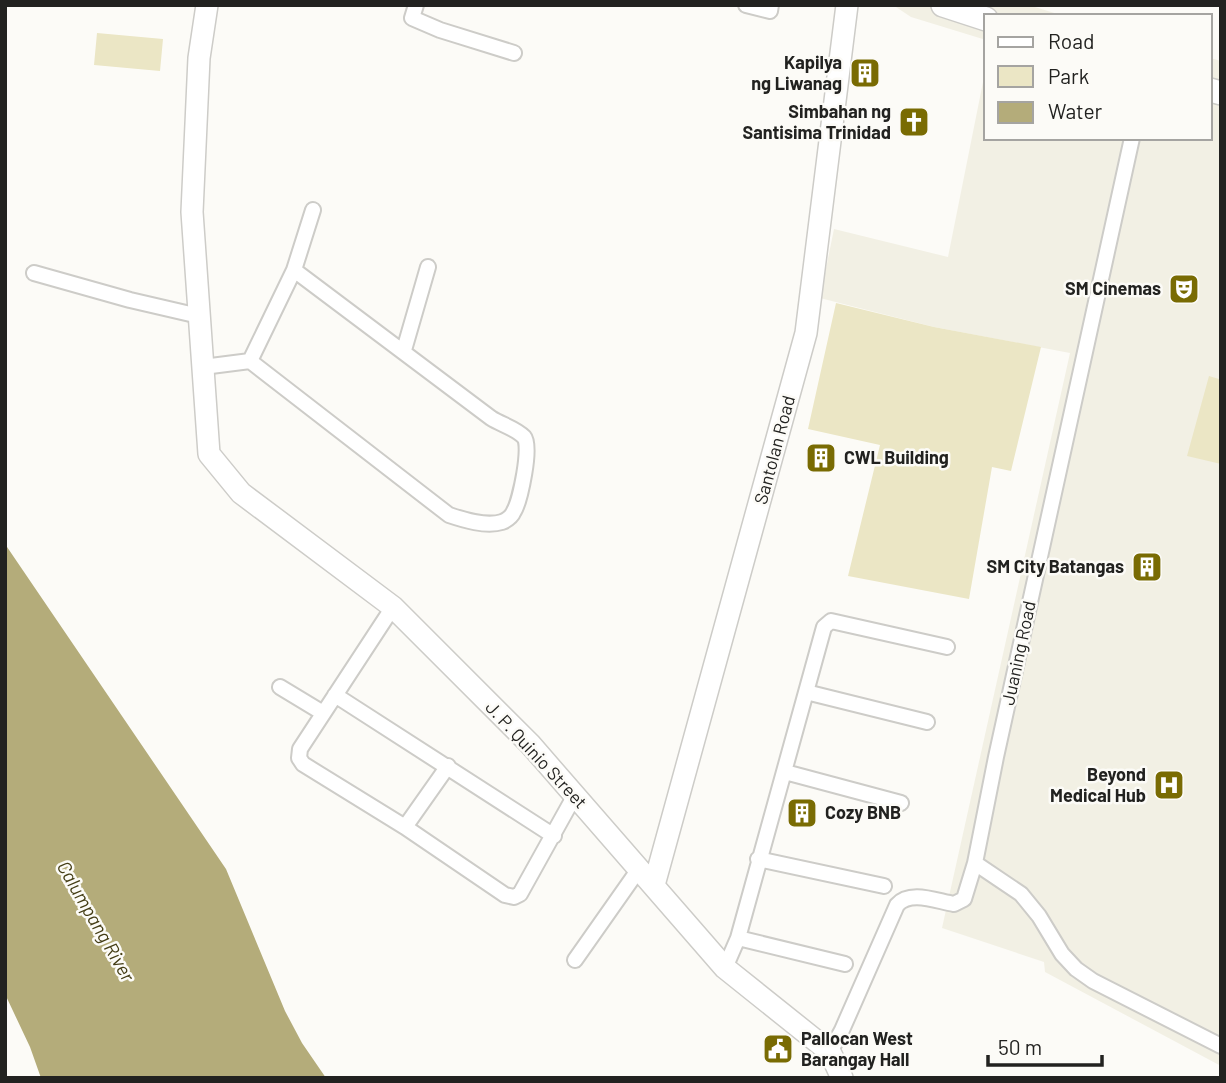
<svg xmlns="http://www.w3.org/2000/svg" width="1226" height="1083" font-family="Barlow,sans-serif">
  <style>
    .built { fill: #f2f0e4 }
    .green { fill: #ebe6c5 }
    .water { fill: #b4ac7a }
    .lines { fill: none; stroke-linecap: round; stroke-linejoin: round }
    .street-casing { stroke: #cdccc8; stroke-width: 18 }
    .secondary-casing { stroke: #cdccc8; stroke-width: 24 }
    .primary-casing { stroke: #cdccc8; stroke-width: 26 }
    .street { stroke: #fff; stroke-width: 14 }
    .secondary { stroke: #fff; stroke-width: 21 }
    .primary { stroke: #fff; stroke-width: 23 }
    .labels { text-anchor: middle; stroke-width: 5; stroke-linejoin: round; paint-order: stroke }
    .poi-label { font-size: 18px; font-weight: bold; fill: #222220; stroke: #fcfbf7; text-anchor: end }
    .street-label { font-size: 18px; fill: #222220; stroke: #fcfbf7 }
    .water-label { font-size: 19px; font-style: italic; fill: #443d15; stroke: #fcfbf7 }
  </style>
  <rect width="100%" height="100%" fill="#fcfbf7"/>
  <path class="built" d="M 893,5 L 1035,5 L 1035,7 L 1064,16 L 986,16 L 986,40 L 911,17 Z
    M 1210,58 L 1221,61 L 1221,1066 L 1045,972 L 1044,962 L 942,928 L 1070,353 L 934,327 L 820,298 L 834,229 L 948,257 L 986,67 L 986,138 L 1210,138 Z"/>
  <path class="green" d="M 97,33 L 163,39 L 160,71 L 94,65 Z
    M 836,303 L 934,327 L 1041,347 L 1011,471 L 992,467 L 969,599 L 848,576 L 880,445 L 808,429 Z
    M 1221,375 L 1221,464 L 1187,456 L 1209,376 L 1219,379 Z"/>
  <path class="water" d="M 5,544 L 226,869 L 285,1011 L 302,1043 L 326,1078 L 41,1078 L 30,1047 L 5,994 Z"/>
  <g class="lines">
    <g class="street-casing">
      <path id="street" d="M 416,5 L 412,18 L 440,30 L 514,53
        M 746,5 L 770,11 L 771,5
        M 34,273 L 130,300 L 199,316
        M 404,350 L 428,267
        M 250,361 L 294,270 L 313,210
        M 203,367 L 250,361 L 449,515 C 464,520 486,527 502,522 C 507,520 512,516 514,511 C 520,501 532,446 524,437 C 517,429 500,424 491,418 L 294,270
        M 393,607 L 300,749 L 299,758 L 303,764 L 405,827 L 505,895 L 514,897 L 520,894 L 575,795
        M 280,687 L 323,713
        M 806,692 L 927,722
        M 335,695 L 554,836
        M 785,772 L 901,803
        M 405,827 L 448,766
        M 758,859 L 884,886
        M 975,863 L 1021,894 L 1039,916 L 1062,954 L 1076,969 L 1093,981 L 1221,1046
        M 738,938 L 845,964
        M 575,960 L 639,869
        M 725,968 L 738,938 L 824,627 L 831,621 L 947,647
        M 830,1052 L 842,1030 L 897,905 C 910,890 936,901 954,904 L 964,899 L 975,863 L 996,757 L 1132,138"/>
    </g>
    <g class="secondary-casing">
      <path id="secondary" d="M 207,5 L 199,58 L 192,212 L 209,454 L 241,493 L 393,607 L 530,744 L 725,968 L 830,1052 L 842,1078
        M 654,885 L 806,333 L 847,5"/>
    </g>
    <g class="primary-casing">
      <path id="primary" d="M 943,5 L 986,19
        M 1210,90 L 1221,93"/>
    </g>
    <use href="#street" class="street"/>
    <use href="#secondary" class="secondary"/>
    <use href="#primary" class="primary"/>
  </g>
  <defs>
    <g id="building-square" transform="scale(1.575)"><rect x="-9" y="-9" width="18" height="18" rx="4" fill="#796b03" stroke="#fcfbf7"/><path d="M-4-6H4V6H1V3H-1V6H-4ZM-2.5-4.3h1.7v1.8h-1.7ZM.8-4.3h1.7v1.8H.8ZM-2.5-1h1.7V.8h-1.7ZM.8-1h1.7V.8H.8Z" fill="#fff"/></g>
    <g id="church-square" transform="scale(1.575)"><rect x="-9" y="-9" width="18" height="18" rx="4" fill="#796b03" stroke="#fcfbf7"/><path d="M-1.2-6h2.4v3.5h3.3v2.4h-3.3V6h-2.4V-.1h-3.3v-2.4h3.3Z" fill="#fff"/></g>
    <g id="theatre-square" transform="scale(1.575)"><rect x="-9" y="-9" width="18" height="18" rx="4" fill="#796b03" stroke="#fcfbf7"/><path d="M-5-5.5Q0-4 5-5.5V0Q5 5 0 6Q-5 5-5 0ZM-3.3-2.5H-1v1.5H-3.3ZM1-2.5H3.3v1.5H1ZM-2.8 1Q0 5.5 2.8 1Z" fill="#fff"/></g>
    <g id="hospital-square" transform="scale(1.575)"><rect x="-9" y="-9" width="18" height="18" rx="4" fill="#796b03" stroke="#fcfbf7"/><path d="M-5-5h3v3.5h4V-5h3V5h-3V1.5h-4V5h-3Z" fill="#fff"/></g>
    <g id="civic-square" transform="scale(1.575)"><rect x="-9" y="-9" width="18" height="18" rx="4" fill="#796b03" stroke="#fcfbf7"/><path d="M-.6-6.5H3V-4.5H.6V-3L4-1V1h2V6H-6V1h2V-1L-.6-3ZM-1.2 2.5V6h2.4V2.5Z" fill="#fff"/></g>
  </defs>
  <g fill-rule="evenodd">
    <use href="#building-square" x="865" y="73"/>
    <use href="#church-square" x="914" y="122"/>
    <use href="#theatre-square" x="1184" y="289"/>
    <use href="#building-square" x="821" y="458"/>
    <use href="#building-square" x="1147" y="567"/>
    <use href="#hospital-square" x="1169" y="785"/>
    <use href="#building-square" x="802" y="813"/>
    <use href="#civic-square" x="778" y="1049"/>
  </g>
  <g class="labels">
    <g class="poi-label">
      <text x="842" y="69">Kapilya<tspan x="842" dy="21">ng Liwanag</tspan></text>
      <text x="891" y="118">Simbahan ng<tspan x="891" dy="21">Santisima Trinidad</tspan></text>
      <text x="1161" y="295">SM Cinemas</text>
      <text x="844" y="464" text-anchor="start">CWL Building</text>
      <text x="1124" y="573">SM City Batangas</text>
      <text x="1146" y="781">Beyond<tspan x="1146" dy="21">Medical Hub</tspan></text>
      <text x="825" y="819" text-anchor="start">Cozy BNB</text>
      <text x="801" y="1045" text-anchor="start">Pallocan West<tspan x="801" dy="21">Barangay Hall</tspan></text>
    </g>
    <g class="street-label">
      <text transform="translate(775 450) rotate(-75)" y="6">Santolan Road</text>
      <text transform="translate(1019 653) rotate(-78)" y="6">Juaning Road</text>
      <text transform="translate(536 755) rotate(47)" y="6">J. P. Quinio Street</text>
    </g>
    <g class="water-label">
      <text transform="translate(96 921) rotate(60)" y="7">Calumpang River</text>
    </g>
  </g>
  <rect width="1226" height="1083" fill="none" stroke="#222220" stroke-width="14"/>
  <rect x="984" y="14" width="228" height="126" fill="#fcfbf7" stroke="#a5a4a1" stroke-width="2"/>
  <rect x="998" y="37" width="35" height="10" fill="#ffffff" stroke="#a5a4a1" stroke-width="2"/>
  <text x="1048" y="49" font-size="21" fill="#222220">Road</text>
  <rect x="998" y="66" width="35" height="21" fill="#ebe6c5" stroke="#a5a4a1" stroke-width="2"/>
  <text x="1048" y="84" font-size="21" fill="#222220">Park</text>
  <rect x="998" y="102" width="35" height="21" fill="#b4ac7a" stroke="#a5a4a1" stroke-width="2"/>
  <text x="1048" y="119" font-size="21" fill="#222220">Water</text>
  <path d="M988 1055v10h114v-10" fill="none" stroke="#222220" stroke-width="3.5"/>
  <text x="998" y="1055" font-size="21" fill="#222220" stroke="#fcfbf7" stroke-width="5" paint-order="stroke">50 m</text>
</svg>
